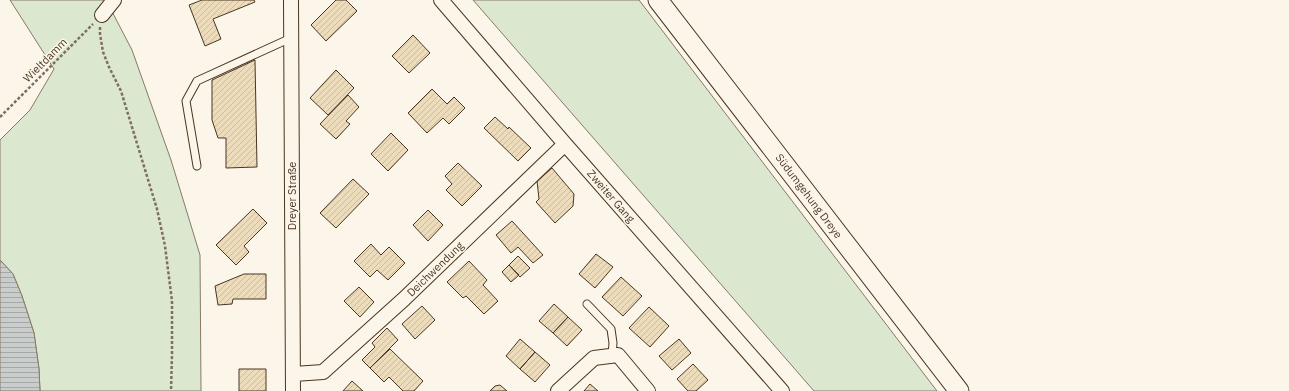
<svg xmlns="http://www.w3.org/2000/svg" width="1289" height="391" font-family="'IBM Plex Sans',sans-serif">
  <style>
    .green { fill: #dce7d0; stroke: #887966 }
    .water { fill: url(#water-rules); stroke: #887966 }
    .building { fill: url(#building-hatch); stroke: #4a3520 }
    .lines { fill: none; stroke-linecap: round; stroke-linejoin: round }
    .service-casing { stroke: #4a3520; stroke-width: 9 }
    .minor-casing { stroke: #4a3520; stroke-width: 16 }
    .secondary-casing { stroke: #4a3520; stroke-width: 21 }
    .path { stroke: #7f6f5c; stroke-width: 2.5; stroke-dasharray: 3 2; stroke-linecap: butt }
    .service { stroke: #fbf6e9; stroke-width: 7 }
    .minor { stroke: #fbf6e9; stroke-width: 14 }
    .secondary { stroke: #fbf6e9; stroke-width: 19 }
    .labels { text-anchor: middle; stroke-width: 3; stroke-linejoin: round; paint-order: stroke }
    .street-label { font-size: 11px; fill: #4a3520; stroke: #fbf6e9 }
  </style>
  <defs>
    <pattern id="water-rules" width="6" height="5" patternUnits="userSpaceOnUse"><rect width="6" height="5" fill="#c9cecd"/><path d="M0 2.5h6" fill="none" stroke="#a5a8a6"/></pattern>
    <pattern id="building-hatch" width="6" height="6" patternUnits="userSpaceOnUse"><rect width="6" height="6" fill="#ecdcbc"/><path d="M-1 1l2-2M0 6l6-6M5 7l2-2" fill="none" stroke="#ccbda1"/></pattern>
  </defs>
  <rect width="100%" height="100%" fill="#fbf6e9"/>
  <path class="green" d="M 10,0 L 106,0 L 132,50 L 171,160 L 200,255 L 201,391 L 40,391 L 39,369 L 34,333 L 22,296 L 13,274 L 0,260 L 0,140 L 30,110 L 54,69 Z
    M 473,0 L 639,0 L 937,391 L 814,391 Z"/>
  <path class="water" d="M 0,260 L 13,274 L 22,296 L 34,333 L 39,369 L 40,391 L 0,391 Z"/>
  <path class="building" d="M 202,0 L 254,0 L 255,2 L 213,19 L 221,39 L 205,46 L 189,5 Z
    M 336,0 L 346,0 L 357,11 L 326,41 L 311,25 Z
    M 413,35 L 430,53 L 409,73 L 392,56 Z
    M 255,60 L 257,167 L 226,168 L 226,138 L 218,138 L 212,120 L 212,80 Z
    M 336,70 L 354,88 L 328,115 L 310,98 Z
    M 432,89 L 447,104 L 454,97 L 465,108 L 449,124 L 443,118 L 427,133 L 408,113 Z
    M 348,95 L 359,107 L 346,121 L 350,124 L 336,139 L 320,124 Z
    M 495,117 L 508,129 L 509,127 L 531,148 L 518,161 L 484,128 Z
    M 391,133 L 408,150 L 388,171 L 371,154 Z
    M 458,163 L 482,186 L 462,206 L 446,190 L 452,184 L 445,176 Z
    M 552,168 L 574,194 L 573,206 L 555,223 L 536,202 L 539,199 L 537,181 Z
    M 353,179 L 369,194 L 336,228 L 320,213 Z
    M 253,209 L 267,223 L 244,246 L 249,252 L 236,265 L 216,245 Z
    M 428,210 L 443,225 L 428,241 L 413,225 Z
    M 512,221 L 543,255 L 533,263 L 518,247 L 511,253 L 496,235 Z
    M 371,244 L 381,255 L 389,247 L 405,263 L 388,280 L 377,270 L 370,277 L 354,261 Z
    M 596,254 L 613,267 L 595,288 L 579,274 Z
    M 518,256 L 530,268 L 520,277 L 509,265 Z
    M 469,261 L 487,280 L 483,285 L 498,301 L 484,314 L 466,296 L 463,298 L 447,282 Z
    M 509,265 L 519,275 L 511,282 L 502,272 Z
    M 244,274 L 266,274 L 266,299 L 233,299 L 232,304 L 218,305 L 215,286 Z
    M 621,277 L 642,296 L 623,316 L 602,297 Z
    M 359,287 L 374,302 L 360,317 L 344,301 Z
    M 554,304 L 568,317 L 553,333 L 539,321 Z
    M 422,306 L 435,320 L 415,339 L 402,324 Z
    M 649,307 L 669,326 L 650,347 L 629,328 Z
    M 568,317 L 582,330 L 567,346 L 553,333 Z
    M 387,328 L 398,340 L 370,368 L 362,360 L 375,347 L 372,343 Z
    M 520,339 L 535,352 L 520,369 L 506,356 Z
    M 679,339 L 691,353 L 672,370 L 659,356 Z
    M 390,349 L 423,381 L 414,391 L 403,391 L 389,377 L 384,382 L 370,368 Z
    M 535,352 L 550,365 L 535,382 L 520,369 Z
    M 693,364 L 708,380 L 696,391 L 688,391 L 677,379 Z
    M 239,369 L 266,369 L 266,391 L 239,391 Z
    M 352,381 L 363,391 L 343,391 Z
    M 590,384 L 598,391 L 584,391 Z
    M 500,385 L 507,391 L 490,391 L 495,386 Z"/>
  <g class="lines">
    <g class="service-casing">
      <path id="service" d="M 197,166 L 186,101 L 197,81 L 291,38
        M 587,304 L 611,329 L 613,343 L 612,355"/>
    </g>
    <g class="minor-casing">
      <path id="minor" d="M 291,0 L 293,391
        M 441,0 L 565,144 L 782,391
        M 102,15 L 114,0
        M 294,374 L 323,372 L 404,299 L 565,144
        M 558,391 L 594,358 L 618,355 L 648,391"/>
    </g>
    <g class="secondary-casing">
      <path id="secondary" d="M 658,0 L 959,391"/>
    </g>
    <path class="path" d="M 100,27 L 100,34 L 103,52 L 109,67 L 121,91 L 157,209 L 165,246 L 172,301 L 172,354 L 171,391
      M 0,117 L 93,24"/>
    <use href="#service" class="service"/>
    <use href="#minor" class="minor"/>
    <use href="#secondary" class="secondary"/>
  </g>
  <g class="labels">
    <g class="street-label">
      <text transform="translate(45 60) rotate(-45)" y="4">Wieltdamm</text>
      <text transform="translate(292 196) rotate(-90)" y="4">Dreyer Straße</text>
      <text transform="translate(611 196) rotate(49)" y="4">Zweiter Gang</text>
      <text transform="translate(809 196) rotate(53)" y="4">Südumgehung Dreye</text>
      <text transform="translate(435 269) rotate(-44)" y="4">Deichwendung</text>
    </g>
  </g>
</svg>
